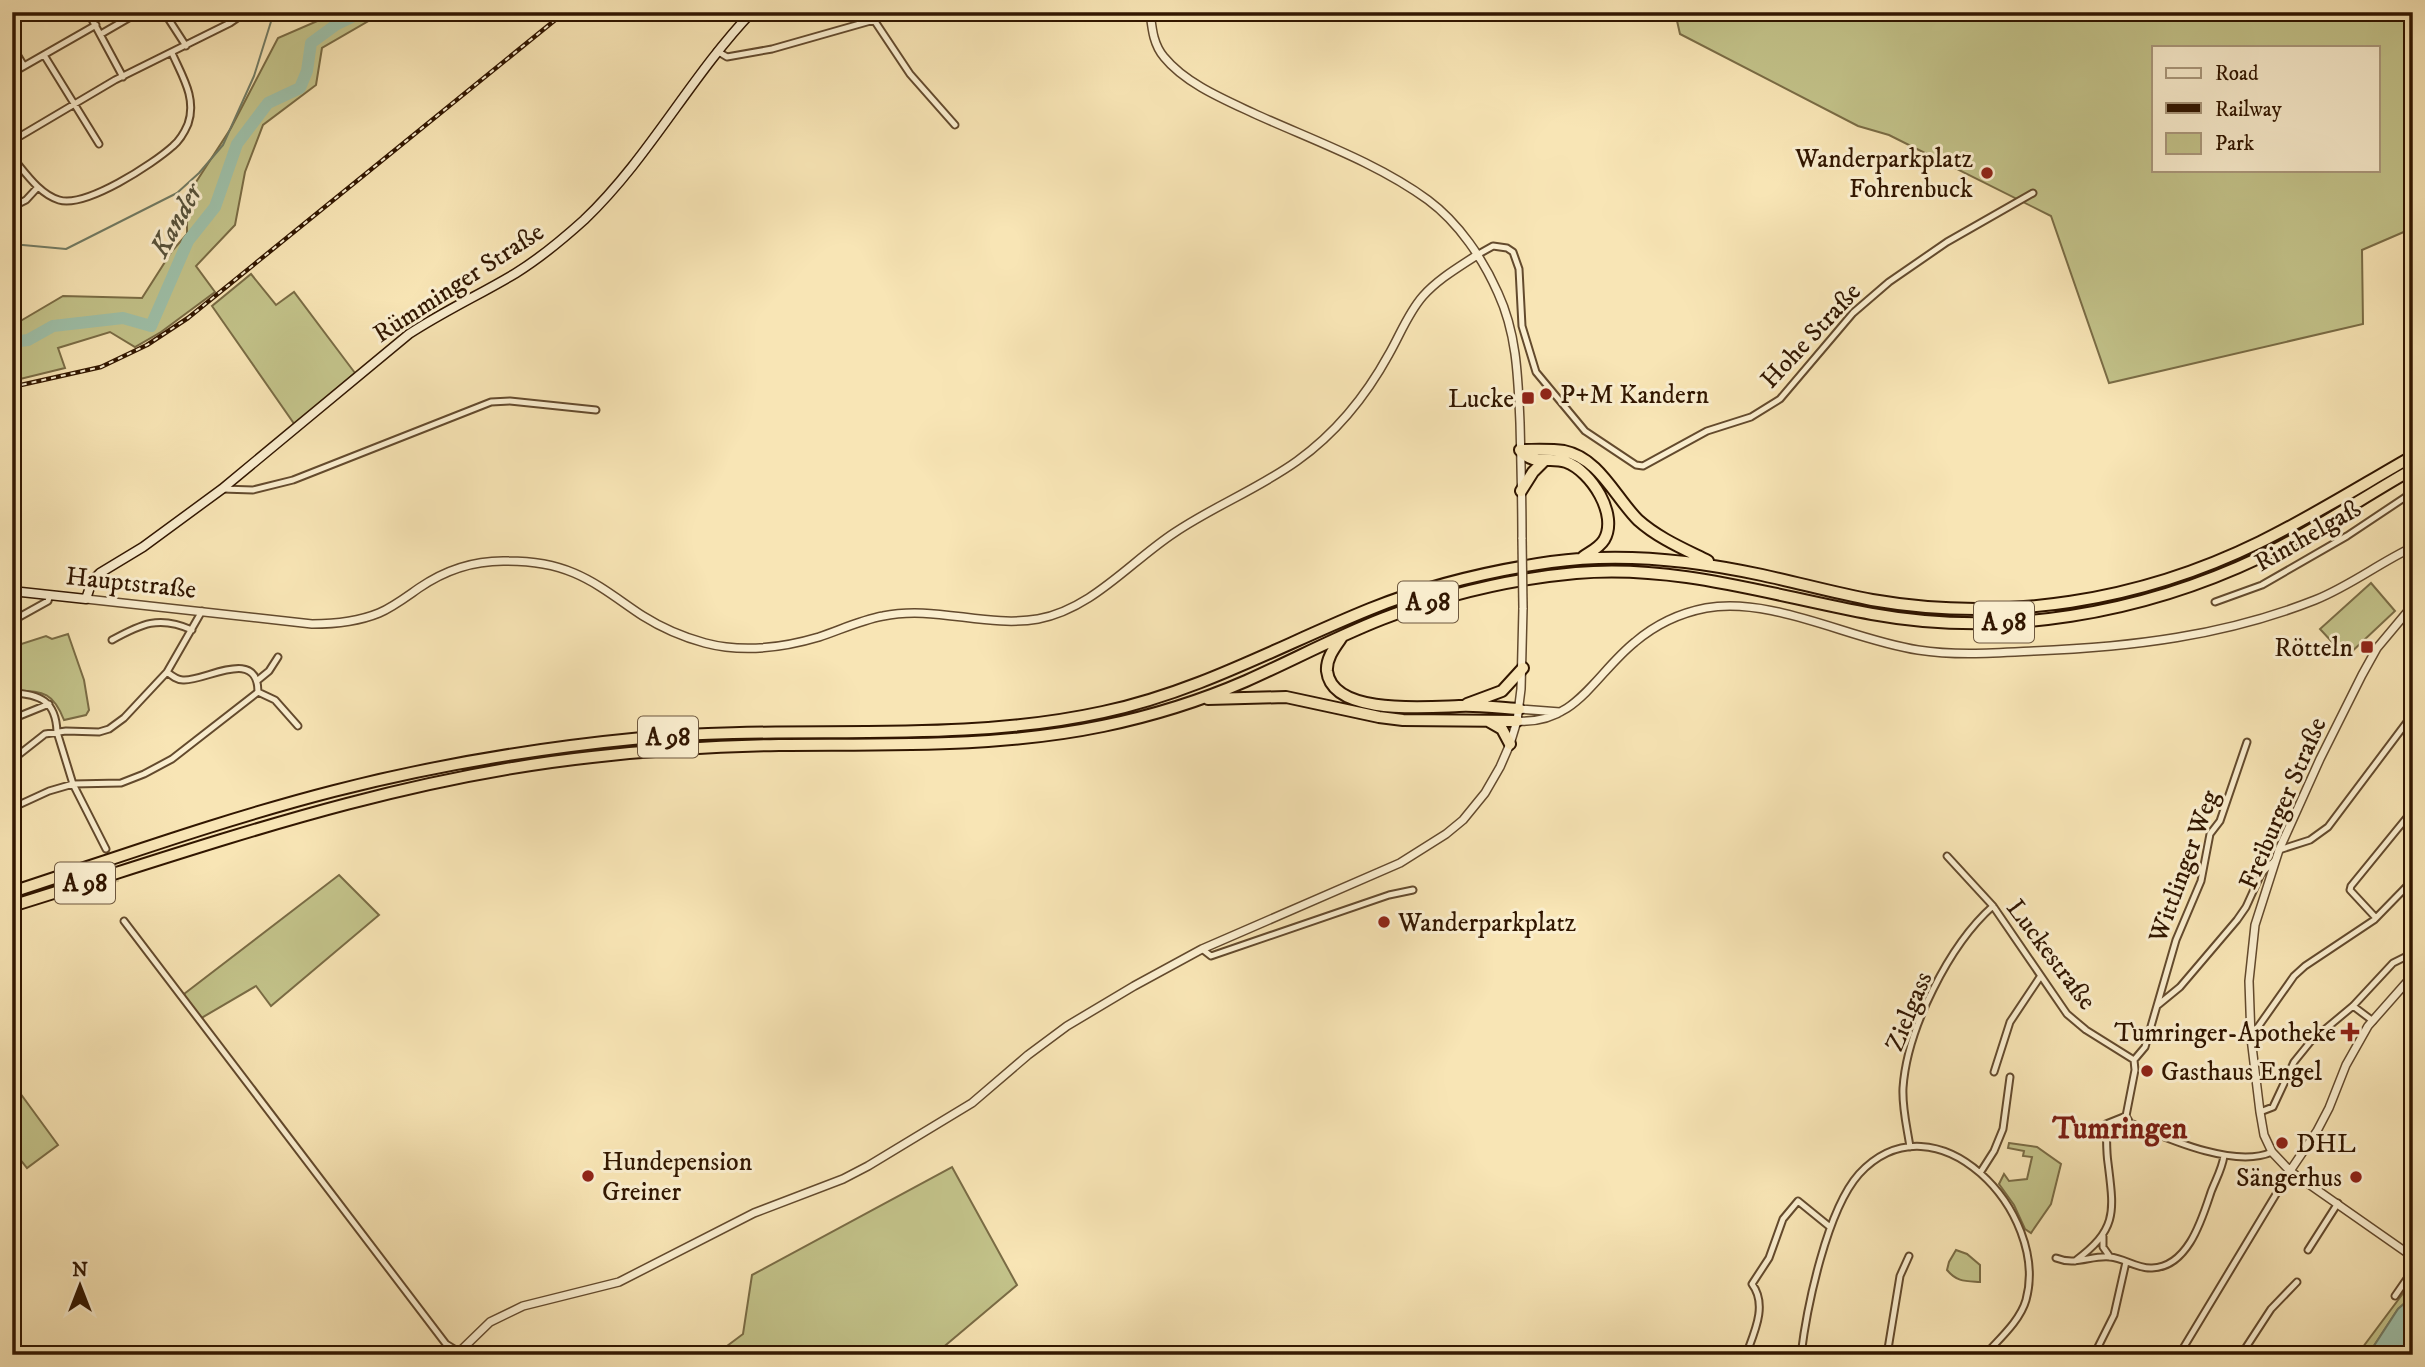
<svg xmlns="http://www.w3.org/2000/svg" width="2425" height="1367" font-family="'IM FELL DW Pica',serif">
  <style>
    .green { fill: #c3c38a; stroke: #7a6c45; stroke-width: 2; fill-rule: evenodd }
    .water { fill: #9ec0a9; stroke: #727c65; stroke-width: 2 }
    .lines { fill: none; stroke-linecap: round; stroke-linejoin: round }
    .stream { stroke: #727c65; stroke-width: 2 }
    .river { stroke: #9ec0a9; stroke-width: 12 }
    .minor-tunnel { stroke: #d0bc91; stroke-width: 5; stroke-dasharray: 5 2.5; stroke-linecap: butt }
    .minor-casing { stroke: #634a2d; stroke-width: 9 }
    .tertiary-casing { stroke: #634a2d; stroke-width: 10 }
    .secondary-casing { stroke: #311600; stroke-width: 11 }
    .motorway-casing { stroke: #311600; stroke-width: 14 }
    .minor { stroke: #faeecf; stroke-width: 5 }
    .tertiary { stroke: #faeecf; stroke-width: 7 }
    .secondary { stroke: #faeecf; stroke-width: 8 }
    .motorway { stroke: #f8e5b5; stroke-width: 10 }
    .rail-casing { stroke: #311600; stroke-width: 4.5 }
    .rail { stroke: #faeecf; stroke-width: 2; stroke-dasharray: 5; stroke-linecap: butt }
    .tertiary-bridge-casing { stroke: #634a2d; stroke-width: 10; stroke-linecap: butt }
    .tertiary-bridge { stroke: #faeecf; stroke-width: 7 }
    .poi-dot { fill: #8f2418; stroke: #faeecf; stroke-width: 2.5 }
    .labels { text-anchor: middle; stroke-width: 6; stroke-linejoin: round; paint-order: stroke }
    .shield { fill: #faeecf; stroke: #6d573e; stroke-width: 2 }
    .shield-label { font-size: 24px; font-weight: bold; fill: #311600 }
    .poi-label { font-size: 26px; fill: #311600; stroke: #faeecf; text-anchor: end }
    .street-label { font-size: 26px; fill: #311600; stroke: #faeecf }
    .water-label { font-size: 28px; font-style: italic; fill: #57523b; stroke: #faeecf }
    .quarter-label { font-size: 30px; font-weight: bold; fill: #7a1f14; stroke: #faeecf }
  </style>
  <rect width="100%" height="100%" fill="#f8e5b5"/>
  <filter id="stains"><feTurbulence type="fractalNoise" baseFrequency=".00286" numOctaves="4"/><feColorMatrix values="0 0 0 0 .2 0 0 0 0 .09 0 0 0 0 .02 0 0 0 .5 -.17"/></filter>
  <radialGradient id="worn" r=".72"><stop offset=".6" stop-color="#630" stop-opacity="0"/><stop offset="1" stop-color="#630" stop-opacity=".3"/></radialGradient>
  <path class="green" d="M 338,12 L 384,12 L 322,48 L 316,85 L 263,125 L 245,172 L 235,225 L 196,266 L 215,292 L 161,332 L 135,347 L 110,332 L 58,348 L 65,368 L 12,381 L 12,326 L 63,296 L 142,298 L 172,251 L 187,234 L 187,196 L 231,128 L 278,38 Z
    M 1675,12 L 2413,12 L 2413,228 L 2362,250 L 2363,324 L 2109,383 L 2051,216 L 1889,135 L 1858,126 L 1680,34 ZM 2154,47 L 2378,47 L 2378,170 L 2154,170 Z
    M 251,274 L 276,305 L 294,292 L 355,373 L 295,425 L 212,306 Z
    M 2371,583 L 2395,611 L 2346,657 L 2320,629 Z
    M 68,634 L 84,680 L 89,710 L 86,715 L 64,720 C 52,690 42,692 12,690 L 12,647 L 46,636 L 52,639 Z
    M 339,875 L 379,915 L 271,1006 L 256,986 L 198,1020 L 184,994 Z
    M 12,1082 L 58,1145 L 27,1168 L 12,1149 Z
    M 2009,1143 L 2037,1147 L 2061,1164 L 2051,1204 L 2031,1233 L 2025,1229 L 2014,1205 L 1999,1184 L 2004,1174 L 2009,1181 L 2027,1179 L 2032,1157 L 2023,1156 L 2024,1151 L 2008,1148 Z
    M 952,1167 L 1017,1285 L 934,1355 L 715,1355 L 743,1334 L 752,1275 Z
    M 1956,1250 L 1967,1254 L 1980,1265 L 1980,1282 C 1965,1281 1957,1282 1947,1270 L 1949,1262 Z
    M 2413,1280 L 2413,1296 L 2398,1309 L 2368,1355 L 2357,1355 Z"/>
  <path class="water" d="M 2413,1296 L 2413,1355 L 2368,1355 L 2398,1309 Z"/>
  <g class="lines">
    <path class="stream" d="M 12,244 L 66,249 L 177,193 L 199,173 L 223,145 L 254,76 L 274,12"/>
    <path class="river" d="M 12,342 L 28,340 L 53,326 L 123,318 L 151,326 L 188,241 L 215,207 L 237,144 L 268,103 L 300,88 L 307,71 L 311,43 L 337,24 L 362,12"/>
    <path class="minor-tunnel" d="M 106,849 L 117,883"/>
    <g class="minor-casing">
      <path id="minor" d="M 88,12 L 123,77
        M 164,12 L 186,46
        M 12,13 L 14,12
        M 101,34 L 139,12
        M 12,46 L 24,66
        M 717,51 L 727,57 L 772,49 L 874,20 L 910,74 L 955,125
        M 44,55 L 99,144
        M 12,73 L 96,25
        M 12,141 L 115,80 L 230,23 L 246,12
        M 12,157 C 25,172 39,194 59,200 C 86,208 153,164 173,146 C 179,141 185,131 188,124 C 197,98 182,76 172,53
        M 12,207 L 26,200 L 38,187
        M 1477,255 L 1493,246 L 1507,248 L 1513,252 L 1519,269 L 1522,326 L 1536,372 L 1585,431 L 1636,465 L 1643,466 L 1707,431 L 1751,417 L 1780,399 L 1853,313 L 1889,282 L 1947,242 L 2033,193
        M 222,489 L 253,490 L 293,480 L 491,402 L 510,401 L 596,410
        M 2215,602 L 2262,585 L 2347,536 L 2413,492
        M 12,621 L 48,601 L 50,595
        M 112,640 C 141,624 159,615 192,630
        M 258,680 L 269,671 L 278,657
        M 258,692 L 275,700 L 298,726
        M 12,693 C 40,694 56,701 57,732 L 73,784 L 106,849
        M 12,719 L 49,704
        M 12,760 L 45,734 L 66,731 L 99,732 L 109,729 L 124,718 L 167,672 L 202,611
        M 12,808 L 49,791 L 73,784 L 121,783 L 144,774 L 172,759 L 258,692 C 258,646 204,682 183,680 C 177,680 172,676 167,672
        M 2279,850 L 2310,840 L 2328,827 L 2413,714
        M 1947,856 L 1993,906 L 2067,1014 L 2086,1030 L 2134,1060
        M 2376,918 L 2350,890 L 2351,886 L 2413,810
        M 124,921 L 446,1344 L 459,1352
        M 1202,949 L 1211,956 L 1389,895 L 1413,890
        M 2158,1005 L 2180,987 L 2237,920 L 2246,907 L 2261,874 L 2274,861
        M 2353,1006 L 2373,1021
        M 2251,1032 L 2258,1027 L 2294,976 L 2305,966 L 2374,920 L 2413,880
        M 2134,1060 L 2145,1047 L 2176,940 L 2201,881 L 2210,834 L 2220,821 L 2247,742
        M 2134,1060 L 2135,1070 L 2126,1116 L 2130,1123 C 2166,1138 2234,1169 2272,1152
        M 1994,1072 L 2010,1022 L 2040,977
        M 2260,1112 L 2273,1107 L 2294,1062 L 2311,1041 L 2353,1006 L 2393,963 L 2413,953
        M 1910,1147 C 1907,1127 1902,1108 1903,1088 C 1907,1029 1949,945 1993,906
        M 1980,1173 L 1994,1151 L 2003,1129 L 2010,1077
        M 2103,1236 L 2103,1247 L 2110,1257
        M 2308,1250 L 2338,1203
        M 2056,1258 C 2076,1266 2091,1255 2110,1257 C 2124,1258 2137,1269 2152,1268 C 2188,1267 2202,1219 2211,1192 C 2216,1179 2222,1169 2224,1156
        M 2075,1261 C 2118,1229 2114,1212 2108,1163 C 2106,1150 2107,1137 2106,1124 L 2126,1116
        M 2395,1296 L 2413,1270
        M 1746,1355 C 1754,1333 1768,1305 1752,1284 L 1769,1258 L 1783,1219 L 1798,1201 L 1830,1227
        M 1801,1355 C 1807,1306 1827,1210 1859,1174 C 1936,1091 2050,1213 2026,1300 C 2020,1321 1999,1339 1985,1355
        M 1887,1355 L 1900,1276 L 1909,1256
        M 2094,1355 L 2114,1315 L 2126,1262
        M 2179,1355 L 2290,1171
        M 2241,1355 L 2271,1309 L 2297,1282"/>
    </g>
    <g class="tertiary-casing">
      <path id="tertiary" d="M 1150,12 C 1152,28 1153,44 1164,57 C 1185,83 1223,99 1253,113 C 1312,140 1376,162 1428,200 C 1459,223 1483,259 1498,293 C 1517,334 1518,378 1520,423 C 1521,462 1522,500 1522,539
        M 86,599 L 312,624 C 336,624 357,622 379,613 C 393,607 406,597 419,588 C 445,570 476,560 508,561 C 531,561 553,564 574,573 C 600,584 620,601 643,616 C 662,628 683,637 705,643 C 743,653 782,648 819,637 C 840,630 861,620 883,616 C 935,605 986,628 1038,619 C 1092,609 1130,562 1174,533 C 1214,506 1258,489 1297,461 C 1336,433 1366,396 1389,354 C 1400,335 1408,313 1423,296 C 1438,279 1459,267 1477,255
        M 2413,605 L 2377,648 L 2362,675 L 2320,759 L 2279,850 L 2255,925 L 2249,981 L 2251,1038 L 2260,1112 L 2264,1135 L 2272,1152 L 2290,1171 L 2413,1257
        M 1519,709 L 1560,712
        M 1517,721 C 1576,725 1595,674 1635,642 C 1655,625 1680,613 1706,608 C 1772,596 1851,640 1918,650 C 1956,656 1996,653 2034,651 C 2131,647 2224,636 2315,600 C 2350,586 2379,563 2413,547
        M 2290,1171 L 2317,1131 L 2329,1108 L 2346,1065 L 2368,1026 L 2413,975
        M 456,1355 L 490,1322 L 523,1306 L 619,1282 L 754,1213 L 843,1179 L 868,1166 L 972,1103 L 1028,1055 L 1067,1026 L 1134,986 L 1202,949 L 1400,863 L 1446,834 L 1463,820 L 1485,793 L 1500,767 L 1510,744 L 1517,721 L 1521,689 L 1523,608"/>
    </g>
    <g class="secondary-casing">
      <path id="secondary" d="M 12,591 L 86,599 L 92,581 L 100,573 L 143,547 L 222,489 L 409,334 C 444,311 481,294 516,273 C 540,258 563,239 584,220 C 649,158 690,77 752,12"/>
    </g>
    <g class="motorway-casing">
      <path id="motorway" d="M 1520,450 C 1535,450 1550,449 1564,451 C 1599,458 1615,497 1638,520 C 1658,538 1684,549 1708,561
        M 1520,450 C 1534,467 1549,456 1566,462 C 1591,471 1619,515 1604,540 C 1599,548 1590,552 1583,557
        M 1521,491 L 1533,472 L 1544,461
        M 1342,637 C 1335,647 1326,658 1327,671 C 1332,716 1428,707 1459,706 C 1479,705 1499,708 1519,709
        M 1208,699 L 1286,697 L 1379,717 L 1403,720 L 1517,721
        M 1467,704 L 1502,691 L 1523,668
        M 1488,721 L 1502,729 L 1510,744
        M 12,892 C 119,857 225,819 334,791 C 435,765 538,748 642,738 C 795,724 952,745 1103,712 C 1198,692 1281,645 1370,609 C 1429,585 1489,571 1551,562 C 1621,552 1693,560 1762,575 C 1799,583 1835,593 1872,600 C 2005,623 2140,601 2260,542 C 2313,516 2362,485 2413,456
        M 12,906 C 206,846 388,779 592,757 C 654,750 717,746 779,745 C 887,744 997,748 1103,726 C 1151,716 1200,701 1246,681 C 1291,661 1336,637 1382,619 C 1444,595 1510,579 1576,573 C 1678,564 1773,596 1872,614 C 2004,638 2141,614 2261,557 C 2314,531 2362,498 2413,469"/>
    </g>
    <use href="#minor" class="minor"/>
    <use href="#tertiary" class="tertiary"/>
    <use href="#secondary" class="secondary"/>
    <use href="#motorway" class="motorway"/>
    <g class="rail-casing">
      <path id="rail" d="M 12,387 L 101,367 L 147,345 L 188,318 L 565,12"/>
    </g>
    <use href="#rail" class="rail"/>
    <g class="tertiary-bridge-casing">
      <path id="tertiary-bridge" d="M 1522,539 L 1523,608"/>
    </g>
    <use href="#tertiary-bridge" class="tertiary-bridge"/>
  </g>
  <g class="poi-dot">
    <circle cx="1987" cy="173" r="7"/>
    <circle cx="1546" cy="394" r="7"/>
    <rect x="1521" y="391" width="14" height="14" rx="3.5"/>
    <rect x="2360" y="640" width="14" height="14" rx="3.5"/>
    <circle cx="1384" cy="922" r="7"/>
    <path d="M2346.5 1021.5h7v7h7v7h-7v7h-7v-7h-7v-7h7z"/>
    <circle cx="2147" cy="1071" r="7"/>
    <circle cx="2282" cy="1143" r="7"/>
    <circle cx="588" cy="1176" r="7"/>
    <circle cx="2356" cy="1177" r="7"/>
  </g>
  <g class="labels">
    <g class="shield">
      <rect x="1398" y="581.5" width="60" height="41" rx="5"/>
      <rect x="1974" y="601.5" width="60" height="41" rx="5"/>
      <rect x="638" y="716.5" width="60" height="41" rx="5"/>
      <rect x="55" y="862.5" width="60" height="41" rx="5"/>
    </g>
    <g class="shield-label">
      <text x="1428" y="610">A 98</text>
      <text x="2004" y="630">A 98</text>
      <text x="668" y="745">A 98</text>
      <text x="85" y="891">A 98</text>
    </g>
    <g class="poi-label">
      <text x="1973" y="167">Wanderparkplatz<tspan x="1973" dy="30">Fohrenbuck</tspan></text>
      <text x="1560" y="403" text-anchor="start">P+M Kandern</text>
      <text x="1514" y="407">Lucke</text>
      <text x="2353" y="656">Rötteln</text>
      <text x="1398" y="931" text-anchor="start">Wanderparkplatz</text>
      <text x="2336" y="1041">Tumringer-Apotheke</text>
      <text x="2161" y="1080" text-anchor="start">Gasthaus Engel</text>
      <text x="2296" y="1152" text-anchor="start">DHL</text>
      <text x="602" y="1170" text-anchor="start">Hundepension<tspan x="602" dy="30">Greiner</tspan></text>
      <text x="2342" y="1186">Sängerhus</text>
    </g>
    <g class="street-label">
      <text transform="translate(458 282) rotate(-33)" y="9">Rümminger Straße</text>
      <text transform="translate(1810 335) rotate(-47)" y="9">Hohe Straße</text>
      <text transform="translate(2307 535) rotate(-30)" y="9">Rinthelgaß</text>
      <text transform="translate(131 582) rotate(6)" y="9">Hauptstraße</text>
      <text transform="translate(2282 803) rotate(-67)" y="9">Freiburger Straße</text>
      <text transform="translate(2183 866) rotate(-70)" y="9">Wittlinger Weg</text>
      <text transform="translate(2052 954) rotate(53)" y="9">Luckestraße</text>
      <text transform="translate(1908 1011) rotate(-68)" y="9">Zielgass</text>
    </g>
    <g class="water-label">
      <text transform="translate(175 220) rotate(-61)" y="10">Kander</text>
    </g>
    <g class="quarter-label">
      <text x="2120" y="1138">Tumringen</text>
    </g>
  </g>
  <rect width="2425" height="1367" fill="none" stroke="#f8e5b5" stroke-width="42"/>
  <rect x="14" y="14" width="2397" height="1339" fill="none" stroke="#311600" stroke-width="3.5"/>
  <rect x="21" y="21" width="2383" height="1325" fill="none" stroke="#311600" stroke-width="2"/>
  <rect x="2152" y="46" width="228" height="126" fill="#faeecf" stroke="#aa987c" stroke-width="2"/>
  <rect x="2166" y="68" width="35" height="10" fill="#faeecf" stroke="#aa987c" stroke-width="2"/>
  <text x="2215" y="80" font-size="21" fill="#311600">Road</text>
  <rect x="2166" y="103" width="35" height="10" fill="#311600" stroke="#aa987c" stroke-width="2"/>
  <text x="2215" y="116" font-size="21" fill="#311600">Railway</text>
  <rect x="2166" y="133" width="35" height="21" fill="#c3c38a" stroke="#aa987c" stroke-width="2"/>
  <text x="2215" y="150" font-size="21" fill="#311600">Park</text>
  <g transform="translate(80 1286)" stroke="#faeecf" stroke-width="5" paint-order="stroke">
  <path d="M0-5L12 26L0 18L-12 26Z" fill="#311600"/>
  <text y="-10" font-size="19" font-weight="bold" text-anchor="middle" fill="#311600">N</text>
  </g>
  <rect width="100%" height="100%" filter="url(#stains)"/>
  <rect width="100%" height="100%" fill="url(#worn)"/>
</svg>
